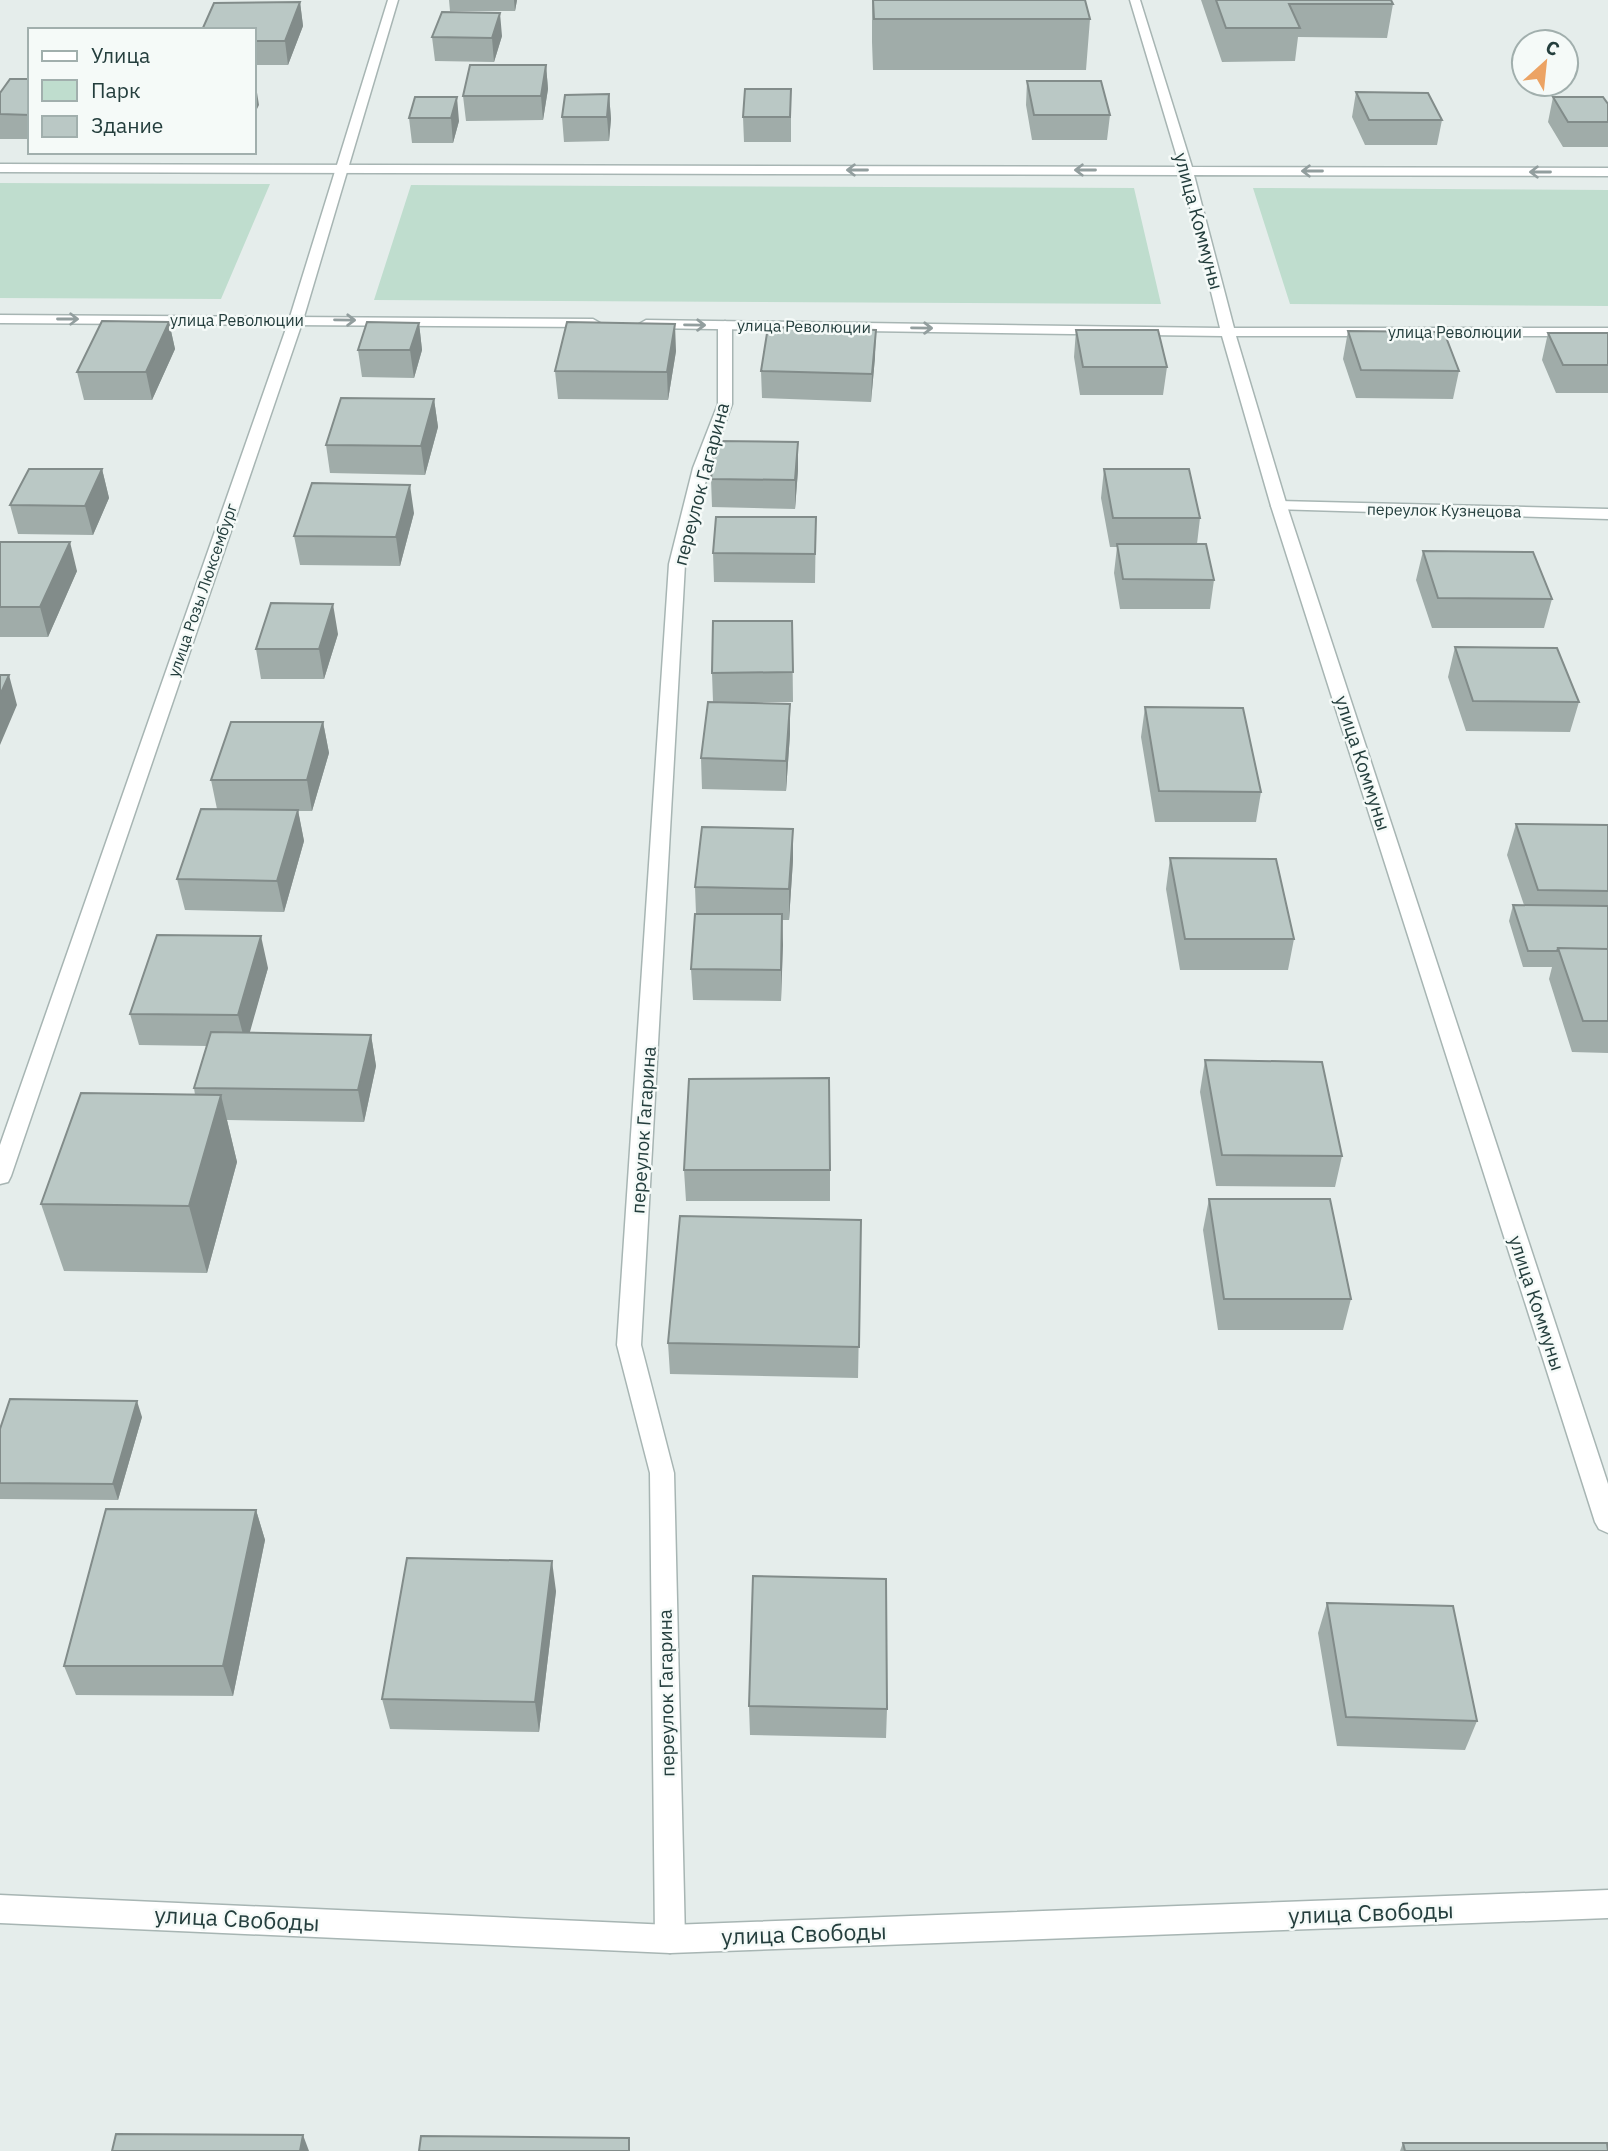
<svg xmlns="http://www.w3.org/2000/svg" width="1608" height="2151" font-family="'IBM Plex Sans',sans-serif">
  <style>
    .green { fill: #bfddce }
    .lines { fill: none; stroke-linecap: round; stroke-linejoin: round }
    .service-casing { stroke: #a7b5b3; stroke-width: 3 }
    .minor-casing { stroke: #a7b5b3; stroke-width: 3 }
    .tertiary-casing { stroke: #a7b5b3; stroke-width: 3 }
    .service { fill: #fff; fill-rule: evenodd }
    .minor { fill: #fff; fill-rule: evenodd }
    .tertiary { fill: #fff; fill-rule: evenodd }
    .wall { fill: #a0aca9 }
    .shaded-wall { fill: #828c8a }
    .building { fill: #bac8c5; stroke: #828c8a; stroke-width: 2 }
    .oneway { stroke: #929e9e }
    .labels { text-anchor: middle; stroke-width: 5; stroke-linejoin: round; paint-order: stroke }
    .far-street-label { font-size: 16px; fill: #243e3d; stroke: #f5faf8 }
    .street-label { font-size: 19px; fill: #243e3d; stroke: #f5faf8 }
    .near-street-label { font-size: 23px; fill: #243e3d; stroke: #f5faf8 }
  </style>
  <rect width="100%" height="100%" fill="#e5edeb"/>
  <path class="green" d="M 0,183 L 270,184 L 221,299 L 0,298 Z
    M 411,185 L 1134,188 L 1161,304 L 374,300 Z
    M 1253,188 L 1608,190 L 1608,306 L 1290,304 Z"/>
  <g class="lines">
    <g class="service-casing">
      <path id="service" d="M 725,321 L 732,325 L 732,404 L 709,468 L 685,564 L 641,1345 L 674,1473 L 685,1939 L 680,1949 L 670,1953 L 660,1949 L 655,1939 L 650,1473 L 617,1345 L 669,564 L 693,468 L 718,404 L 718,325 Z
        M 1279,501 L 1608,509 L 1608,519 L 1273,509 L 1271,506 L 1273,503 Z"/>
    </g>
    <g class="minor-casing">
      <path id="minor" d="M 1130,0 L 1140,0 L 1192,167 L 1608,168 L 1608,176 L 1194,175 L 1234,328 L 1608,328 L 1608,336 L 1236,336 L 1287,506 L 1608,1484 L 1608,1533 L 1599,1529 L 1595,1522 L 1271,506 L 1222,336 L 646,328 L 639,324 L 646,320 L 1220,328 L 1182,175 L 0,172 L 0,164 L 1180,167 Z
        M 0,315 L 593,319 L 600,323 L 593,327 L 0,323 Z"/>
    </g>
    <g class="tertiary-casing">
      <path id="tertiary" d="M 388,0 L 398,0 L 303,320 L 11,1176 L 8,1182 L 0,1184 L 0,1145 L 289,320 Z
        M 1608,1890 L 1608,1918 L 670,1953 L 0,1923 L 0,1895 L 670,1925 Z"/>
    </g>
    <use href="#service" class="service"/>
    <use href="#minor" class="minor"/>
    <use href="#tertiary" class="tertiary"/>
  </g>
  <path class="wall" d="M 449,0 L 517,0 L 515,11 L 450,11 Z
    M 872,0 L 1085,0 L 1090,19 L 1086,70 L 873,70 L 872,42 Z
    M 1201,0 L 1391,0 L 1393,4 L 1387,38 L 1298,37 L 1295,61 L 1222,62 Z
    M 300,2 L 303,26 L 288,65 L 254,65 L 254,30 Z
    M 502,36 L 494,62 L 435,61 L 432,37 Z
    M 546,65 L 548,89 L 543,120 L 466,121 L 463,96 Z
    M 30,79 L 30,139 L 0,139 L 0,93 Z
    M 1027,81 L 1110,115 L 1107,140 L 1032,140 L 1026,105 Z
    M 1356,92 L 1442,120 L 1437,145 L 1365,145 L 1352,117 Z
    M 609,94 L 611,119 L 609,141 L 564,142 L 562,117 Z
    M 415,97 L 459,121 L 453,143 L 412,143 L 409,118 Z
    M 1553,97 L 1608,104 L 1608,147 L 1563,147 L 1548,122 Z
    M 791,113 L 791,142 L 744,142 L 743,117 Z
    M 169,322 L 175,349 L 152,400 L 84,400 L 77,372 Z
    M 419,323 L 422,350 L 414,378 L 362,377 L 358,350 Z
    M 1076,330 L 1167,367 L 1163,395 L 1080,395 L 1074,357 Z
    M 1348,331 L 1459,371 L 1453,399 L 1356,398 L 1343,359 Z
    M 1548,333 L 1608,333 L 1608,393 L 1556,393 L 1542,360 Z
    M 676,351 L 668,400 L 558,399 L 555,371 Z
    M 875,357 L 871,402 L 762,398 L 761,371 Z
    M 434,399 L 438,427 L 425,475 L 330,473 L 326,445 Z
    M 798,442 L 798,470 L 795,509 L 712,507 L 711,479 Z
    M 102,469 L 109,498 L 93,535 L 18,534 L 10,505 Z
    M 1104,469 L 1200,518 L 1197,544 L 1214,580 L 1210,609 L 1120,609 L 1114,573 L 1117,547 L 1110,547 L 1101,498 Z
    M 414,513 L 400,566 L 300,565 L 294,536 Z
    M 816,517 L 815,583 L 714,582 L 713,553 Z
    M 0,542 L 77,571 L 48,637 L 0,637 Z
    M 1423,551 L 1552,599 L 1544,628 L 1432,628 L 1416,580 Z
    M 792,621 L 793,702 L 733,702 L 790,704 L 790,734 L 786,791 L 702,789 L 701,758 L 713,702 L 712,673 Z
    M 338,634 L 324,679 L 261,679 L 256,649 Z
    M 1455,647 L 1579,702 L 1570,732 L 1466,731 L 1448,677 Z
    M 1145,707 L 1261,792 L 1256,822 L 1155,822 L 1141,737 Z
    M 323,722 L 329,753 L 312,811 L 298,811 L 304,841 L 284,912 L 185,910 L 177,879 L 217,809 L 211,780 Z
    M 1516,824 L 1608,825 L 1608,1053 L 1572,1052 L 1549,979 L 1552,967 L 1523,967 L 1509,921 L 1513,905 L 1524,905 L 1507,855 Z
    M 1170,858 L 1294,939 L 1288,970 L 1180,970 L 1166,889 Z
    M 793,860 L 789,920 L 782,920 L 781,1001 L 693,1000 L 691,969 L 696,914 L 695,887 Z
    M 268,968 L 249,1032 L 371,1035 L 376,1066 L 364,1122 L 227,1120 L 237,1162 L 207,1273 L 64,1271 L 41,1204 L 195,1095 L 194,1088 L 207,1046 L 139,1045 L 130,1014 Z
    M 1205,1060 L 1342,1156 L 1335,1187 L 1216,1186 L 1200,1092 Z
    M 684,1170 L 830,1170 L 830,1201 L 686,1201 Z
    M 1209,1199 L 1351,1299 L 1343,1330 L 1218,1330 L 1203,1230 Z
    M 861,1220 L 858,1378 L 670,1374 L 668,1343 Z
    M 142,1417 L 118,1500 L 0,1499 L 0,1429 Z
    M 256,1510 L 265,1540 L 233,1696 L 76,1695 L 64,1666 Z
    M 556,1591 L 539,1732 L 390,1729 L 382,1699 Z
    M 1327,1603 L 1477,1721 L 1465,1750 L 1337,1746 L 1318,1633 Z
    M 749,1706 L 887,1709 L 886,1738 L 750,1735 Z
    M 1403,2143 L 1608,2151 L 1400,2151 Z"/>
  <path class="shaded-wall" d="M 514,0 L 517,0 L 515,11 Z
    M 300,2 L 303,26 L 288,65 L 285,41 Z
    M 500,13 L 502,36 L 494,62 L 492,38 Z
    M 546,65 L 548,89 L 543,120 L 541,96 Z
    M 255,80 L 259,105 L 254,115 L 254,82 Z
    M 609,94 L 611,119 L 609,141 L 607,117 Z
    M 457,97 L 459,121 L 453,143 L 451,118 Z
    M 169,322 L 175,349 L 152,400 L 146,372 Z
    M 419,323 L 422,350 L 414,378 L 410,350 Z
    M 675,324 L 676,351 L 668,400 L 667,372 Z
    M 876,330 L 875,357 L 871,402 L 872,374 Z
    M 434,399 L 438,427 L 425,475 L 421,446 Z
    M 798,442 L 798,470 L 795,509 L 795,480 Z
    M 102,469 L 109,498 L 93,535 L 85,506 Z
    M 410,485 L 414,513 L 400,566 L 396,537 Z
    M 70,542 L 77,571 L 48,637 L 40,607 Z
    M 333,604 L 338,634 L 324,679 L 319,649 Z
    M 9,675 L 17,705 L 0,745 L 0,695 Z
    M 790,704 L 790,734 L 786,791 L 786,761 Z
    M 323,722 L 329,753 L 312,811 L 307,780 Z
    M 298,810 L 304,841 L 284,912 L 277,881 Z
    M 793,829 L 793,860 L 789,920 L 789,889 Z
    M 782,914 L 783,945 L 781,1001 L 781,970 Z
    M 261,936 L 268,968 L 246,1046 L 238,1015 Z
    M 371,1035 L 376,1066 L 364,1122 L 358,1090 Z
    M 221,1095 L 237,1162 L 207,1273 L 189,1206 Z
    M 137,1401 L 142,1417 L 118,1500 L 113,1484 Z
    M 256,1510 L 265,1540 L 233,1696 L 223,1666 Z
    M 552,1561 L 556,1591 L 539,1732 L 535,1702 Z
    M 303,2135 L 309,2151 L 300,2151 Z"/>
  <path class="building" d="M 873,0 L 1085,0 L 1090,19 L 874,19 Z
    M 1216,0 L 1391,0 L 1393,4 L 1289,4 L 1300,28 L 1226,28 Z
    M 300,2 L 285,41 L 254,41 L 254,30 L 202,30 L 214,3 Z
    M 442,12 L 500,13 L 492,38 L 432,37 Z
    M 470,65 L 546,65 L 541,96 L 463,96 Z
    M 10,79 L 30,79 L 30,115 L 0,114 L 0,93 Z
    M 1027,81 L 1101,81 L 1110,115 L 1034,115 Z
    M 745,89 L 791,89 L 790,117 L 743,117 Z
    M 1356,92 L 1428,93 L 1442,120 L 1369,120 Z
    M 609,94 L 607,117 L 562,117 L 565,95 Z
    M 415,97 L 457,97 L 451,118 L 409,118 Z
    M 1553,97 L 1603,97 L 1608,104 L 1608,122 L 1568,122 Z
    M 102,321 L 169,322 L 146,372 L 77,372 Z
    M 367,322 L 419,323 L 410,350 L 358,350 Z
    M 567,322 L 675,324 L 667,372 L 555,371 Z
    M 768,327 L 876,330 L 872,374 L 761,371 Z
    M 1076,330 L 1158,330 L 1167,367 L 1083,367 Z
    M 1348,331 L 1444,332 L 1459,371 L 1361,370 Z
    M 1548,333 L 1608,333 L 1608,365 L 1563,365 Z
    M 341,398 L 434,399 L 421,446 L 326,445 Z
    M 715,441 L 798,442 L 795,480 L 711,479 Z
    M 29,469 L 102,469 L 85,506 L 10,505 Z
    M 1104,469 L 1189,469 L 1200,518 L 1113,518 Z
    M 312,483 L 410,485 L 396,537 L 294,536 Z
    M 716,517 L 816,517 L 815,554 L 713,553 Z
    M 0,542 L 70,542 L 40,607 L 0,607 Z
    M 1117,544 L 1206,544 L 1214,580 L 1123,579 Z
    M 1423,551 L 1533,552 L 1552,599 L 1438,598 Z
    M 271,603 L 333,604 L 319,649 L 256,649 Z
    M 713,621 L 792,621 L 793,672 L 712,673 Z
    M 1455,647 L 1557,648 L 1579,702 L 1473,701 Z
    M 0,675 L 9,675 L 0,695 Z
    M 708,702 L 790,704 L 786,761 L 701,758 Z
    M 1145,707 L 1243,708 L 1261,792 L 1159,791 Z
    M 231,722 L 323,722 L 307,780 L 211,780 Z
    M 201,809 L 298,810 L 277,881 L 177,879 Z
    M 1516,824 L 1608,825 L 1608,891 L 1538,890 Z
    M 702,827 L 793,829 L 789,889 L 695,887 Z
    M 1170,858 L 1276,859 L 1294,939 L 1185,939 Z
    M 1513,905 L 1608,906 L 1608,949 L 1558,948 L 1557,951 L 1528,951 Z
    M 695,914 L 782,914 L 781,970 L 691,969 Z
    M 157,935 L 261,936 L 238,1015 L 130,1014 Z
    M 1558,948 L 1608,949 L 1608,1021 L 1583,1021 Z
    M 211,1032 L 371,1035 L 358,1090 L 194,1088 Z
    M 1205,1060 L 1322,1062 L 1342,1156 L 1222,1155 Z
    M 829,1078 L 830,1170 L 684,1170 L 689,1079 Z
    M 81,1093 L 221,1095 L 189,1206 L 41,1204 Z
    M 1209,1199 L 1330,1199 L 1351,1299 L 1224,1299 Z
    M 680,1216 L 861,1220 L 859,1347 L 668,1343 Z
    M 10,1399 L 137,1401 L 113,1484 L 0,1483 L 0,1429 Z
    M 106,1509 L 256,1510 L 223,1666 L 64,1666 Z
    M 407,1558 L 552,1561 L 535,1702 L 382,1699 Z
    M 753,1576 L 886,1579 L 887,1709 L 749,1706 Z
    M 1327,1603 L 1453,1606 L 1477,1721 L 1346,1717 Z
    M 116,2134 L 303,2135 L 300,2151 L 112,2151 Z
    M 421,2136 L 629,2138 L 629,2151 L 419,2151 Z
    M 1403,2143 L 1607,2143 L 1608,2151 L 1405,2151 Z"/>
  <defs><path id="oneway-shaft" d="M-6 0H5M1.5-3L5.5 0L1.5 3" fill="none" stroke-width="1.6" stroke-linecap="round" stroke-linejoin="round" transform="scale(1.75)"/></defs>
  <g class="oneway">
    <use href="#oneway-shaft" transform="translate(857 170) rotate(-180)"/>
    <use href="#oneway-shaft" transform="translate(1085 170) rotate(-180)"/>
    <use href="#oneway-shaft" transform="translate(1312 171) rotate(-180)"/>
    <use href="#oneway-shaft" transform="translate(1540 172) rotate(-180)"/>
    <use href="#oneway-shaft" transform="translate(68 319)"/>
    <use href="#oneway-shaft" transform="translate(345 320) rotate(1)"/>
    <use href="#oneway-shaft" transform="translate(695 325) rotate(1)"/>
    <use href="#oneway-shaft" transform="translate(922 328) rotate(1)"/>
  </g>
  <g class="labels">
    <g class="far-street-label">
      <text x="237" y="326">улица Революции</text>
      <text transform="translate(804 326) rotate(1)" y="6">улица Революции</text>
      <text x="1455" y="338">улица Революции</text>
      <text transform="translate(1444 510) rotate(1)" y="6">переулок Кузнецова</text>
      <text transform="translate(202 590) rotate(-71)" y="6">улица Розы Люксембург</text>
    </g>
    <g class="street-label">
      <text transform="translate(1199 221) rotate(75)" y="7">улица Коммуны</text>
      <text transform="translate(701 484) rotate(-75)" y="7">переулок Гагарина</text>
      <text transform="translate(1363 763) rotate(72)" y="7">улица Коммуны</text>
      <text transform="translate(643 1130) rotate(-86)" y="7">переулок Гагарина</text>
      <text transform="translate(1537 1303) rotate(72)" y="7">улица Коммуны</text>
      <text transform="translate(666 1693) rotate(-91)" y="7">переулок Гагарина</text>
    </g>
    <g class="near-street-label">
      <text transform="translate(1371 1913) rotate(-2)" y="8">улица Свободы</text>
      <text transform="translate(237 1919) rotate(3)" y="8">улица Свободы</text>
      <text transform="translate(804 1934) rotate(-2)" y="8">улица Свободы</text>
    </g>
  </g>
  <rect x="28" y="28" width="228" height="126" fill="#f5faf8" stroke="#a1afad" stroke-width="2"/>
  <rect x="42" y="51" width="35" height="10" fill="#ffffff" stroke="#a1afad" stroke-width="2"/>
  <text x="91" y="63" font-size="21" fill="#243e3d">Улица</text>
  <rect x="42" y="80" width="35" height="21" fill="#bfddce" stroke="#a1afad" stroke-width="2"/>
  <text x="91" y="98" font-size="21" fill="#243e3d">Парк</text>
  <rect x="42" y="116" width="35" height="21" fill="#bac8c5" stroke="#a1afad" stroke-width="2"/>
  <text x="91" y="133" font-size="21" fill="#243e3d">Здание</text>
  <g transform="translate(1545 63) rotate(27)"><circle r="33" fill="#f5faf8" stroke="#a1afad" stroke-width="2"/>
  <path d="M0-5L12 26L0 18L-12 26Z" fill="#eca364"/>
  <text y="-10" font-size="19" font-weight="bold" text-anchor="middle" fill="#243e3d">С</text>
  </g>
</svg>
